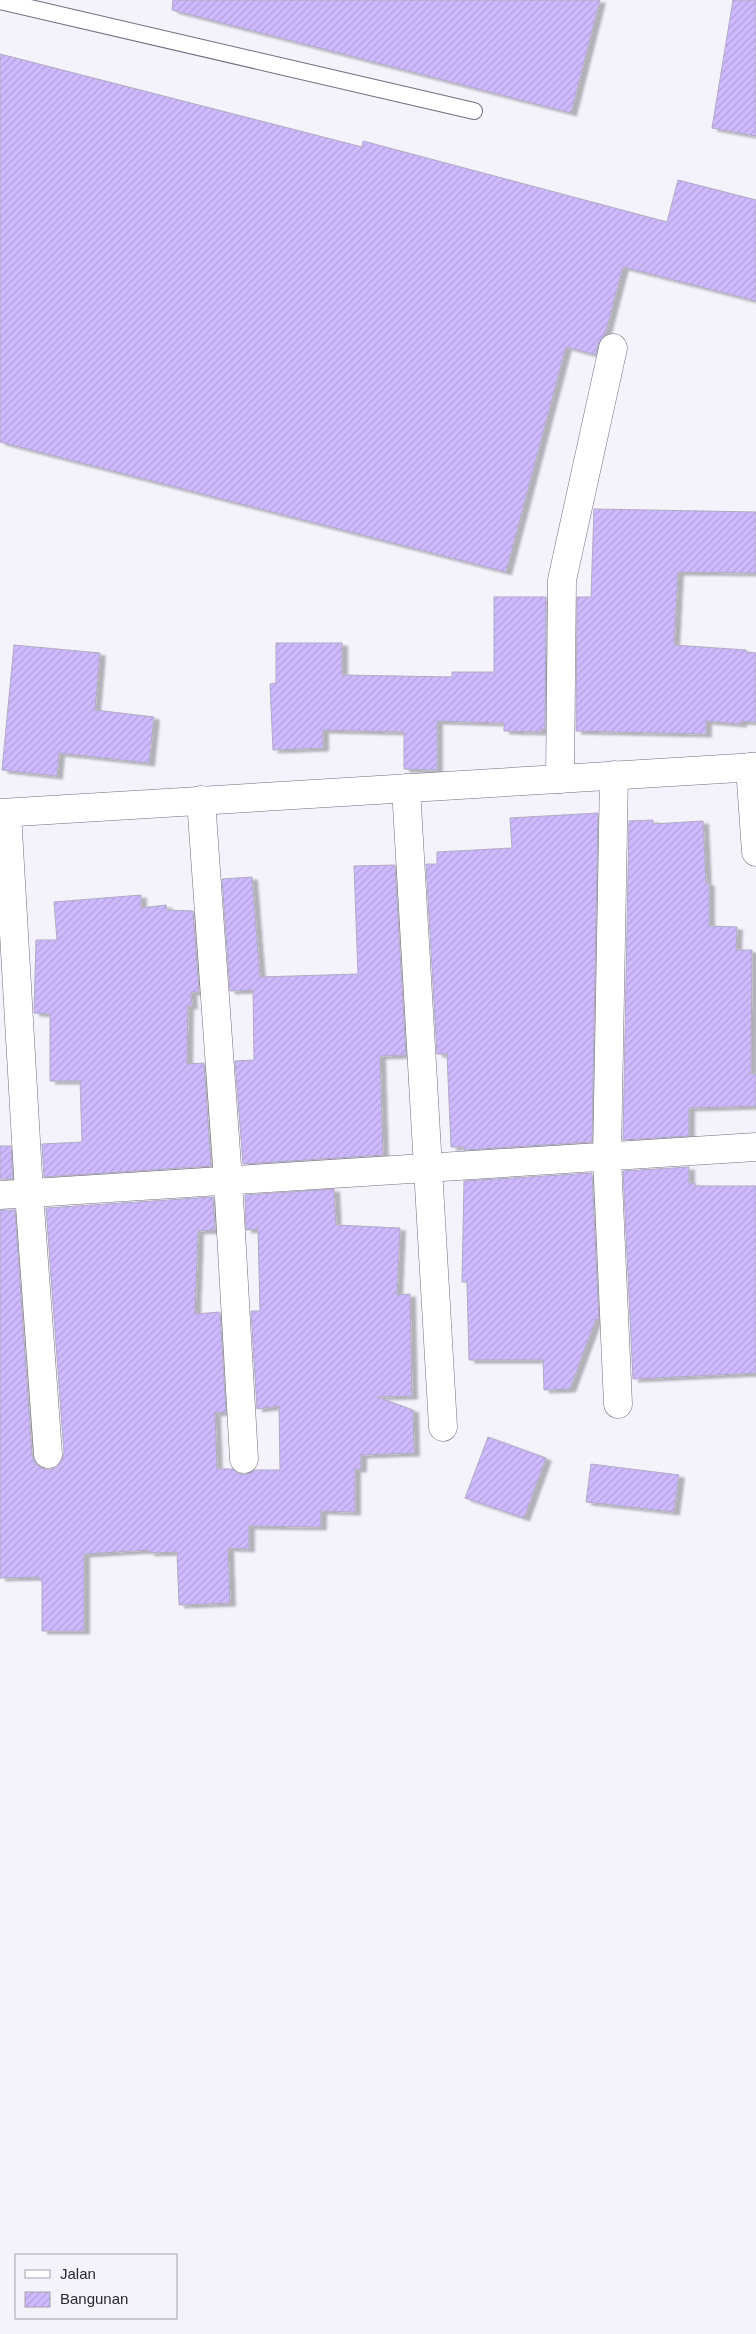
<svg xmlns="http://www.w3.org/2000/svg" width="756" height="2334" font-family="Helvetica,sans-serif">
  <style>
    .building { fill: url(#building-hatch); stroke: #b0abc1; filter: url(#shadow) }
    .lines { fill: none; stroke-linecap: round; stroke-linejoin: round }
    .lane-casing { stroke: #726d81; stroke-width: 18 }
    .street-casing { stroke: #726d81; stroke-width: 29 }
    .secondary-casing { stroke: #726d81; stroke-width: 29 }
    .lane { stroke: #fff; stroke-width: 16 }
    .street { stroke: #fff; stroke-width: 28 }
    .secondary { stroke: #fff; stroke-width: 28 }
  </style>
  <defs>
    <pattern id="building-hatch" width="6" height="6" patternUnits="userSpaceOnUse" patternTransform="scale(1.25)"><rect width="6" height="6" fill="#cebaff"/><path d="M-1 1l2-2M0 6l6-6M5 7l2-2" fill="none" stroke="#b1a0db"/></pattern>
    <filter id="shadow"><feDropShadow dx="5.5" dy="3" stdDeviation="1" flood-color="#0004"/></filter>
  </defs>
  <rect width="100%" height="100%" fill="#f4f2fb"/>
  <path class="building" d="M 173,0 L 600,0 L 571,113 L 172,10 Z
    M 733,0 L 756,0 L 756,136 L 712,128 Z
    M 0,54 L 362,147 L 363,141 L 667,222 L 678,180 L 756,200 L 756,301 L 623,267 L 605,335 L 598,344 L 596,355 L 566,347 L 506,572 L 0,442 Z
    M 594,509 L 756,512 L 756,573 L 678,572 L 674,645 L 746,650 L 746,652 L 756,653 L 756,722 L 741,721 L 741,724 L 706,721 L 706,734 L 576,731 L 577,597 L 591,597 Z
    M 494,597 L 546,597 L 545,729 L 541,729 L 541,732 L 504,731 L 504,723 L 437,721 L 437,770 L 404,769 L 404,732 L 323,730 L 323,748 L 273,750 L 270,684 L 276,683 L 276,643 L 342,643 L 342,675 L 452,677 L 452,672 L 494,672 Z
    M 14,645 L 100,653 L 95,710 L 154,717 L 149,763 L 59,753 L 57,776 L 2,770 Z
    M 598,813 L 592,1142 L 464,1150 L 464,1147 L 451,1147 L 447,1054 L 437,1054 L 426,864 L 437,864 L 437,852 L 512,848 L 510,818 Z
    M 653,820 L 653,824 L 703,821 L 706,883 L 709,883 L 709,926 L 737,927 L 736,950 L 752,950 L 751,1074 L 756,1074 L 756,1106 L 689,1108 L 689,1136 L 623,1140 L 629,821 Z
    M 395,865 L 406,1055 L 380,1056 L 383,1155 L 243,1164 L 235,1061 L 254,1060 L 253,990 L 230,991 L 222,879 L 252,877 L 260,977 L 358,974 L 354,866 Z
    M 141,895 L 141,908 L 166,905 L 167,910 L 193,911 L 199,992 L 191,992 L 192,1006 L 188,1006 L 187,1064 L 204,1063 L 211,1166 L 44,1177 L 42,1144 L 82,1142 L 80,1081 L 50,1081 L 50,1014 L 34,1013 L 36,940 L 57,940 L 54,902 Z
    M 0,1146 L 11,1146 L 13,1179 L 0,1179 Z
    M 689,1167 L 689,1183 L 695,1183 L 695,1186 L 756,1186 L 756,1373 L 633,1379 L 623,1171 Z
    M 592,1173 L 599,1320 L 596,1319 L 570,1389 L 544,1390 L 543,1360 L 469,1360 L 467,1282 L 462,1282 L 464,1181 Z
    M 334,1189 L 336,1225 L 400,1228 L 397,1295 L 410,1294 L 412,1396 L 377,1397 L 413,1410 L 414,1453 L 361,1455 L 361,1469 L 355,1469 L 355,1512 L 321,1511 L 321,1527 L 249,1526 L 249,1549 L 228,1548 L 230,1603 L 179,1605 L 177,1552 L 149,1553 L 149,1550 L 84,1554 L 84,1631 L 42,1631 L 42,1580 L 39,1580 L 39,1577 L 0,1578 L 0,1210 L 15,1210 L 32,1455 L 35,1463 L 41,1468 L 49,1470 L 57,1467 L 62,1460 L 64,1453 L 46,1208 L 213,1197 L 215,1230 L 198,1231 L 195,1314 L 220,1312 L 226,1412 L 215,1413 L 217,1469 L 233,1469 L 237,1473 L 245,1475 L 255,1470 L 280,1470 L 279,1406 L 257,1409 L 251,1311 L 260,1311 L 258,1229 L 246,1230 L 245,1195 Z
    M 488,1437 L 546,1458 L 524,1518 L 465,1498 Z
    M 591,1464 L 679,1475 L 674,1512 L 586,1502 Z"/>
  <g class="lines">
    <g class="lane-casing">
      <path id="lane" d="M 0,1 L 474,111"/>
    </g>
    <g class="street-casing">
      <path id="street" d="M 750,767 L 756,852
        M 614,775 L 607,1157 L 618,1404
        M 560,779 L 562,580 L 613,348
        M 406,788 L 443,1427
        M 201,800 L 228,1180 L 244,1459
        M 7,813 L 29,1193 L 48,1454
        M 0,1195 L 756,1147"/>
    </g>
    <g class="secondary-casing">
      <path id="secondary" d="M 0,813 L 756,767"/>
    </g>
    <use href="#lane" class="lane"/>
    <use href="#street" class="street"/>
    <use href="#secondary" class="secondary"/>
  </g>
  <rect x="15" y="2254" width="162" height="65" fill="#f4f2fb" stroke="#a3a1aa"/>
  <rect x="25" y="2270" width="25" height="8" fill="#ffffff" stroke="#a3a1aa"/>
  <text x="60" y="2279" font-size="15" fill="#292730">Jalan</text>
  <rect x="25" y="2292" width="25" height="15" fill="url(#building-hatch)" stroke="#a3a1aa"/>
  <text x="60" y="2304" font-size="15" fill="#292730">Bangunan</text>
</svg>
